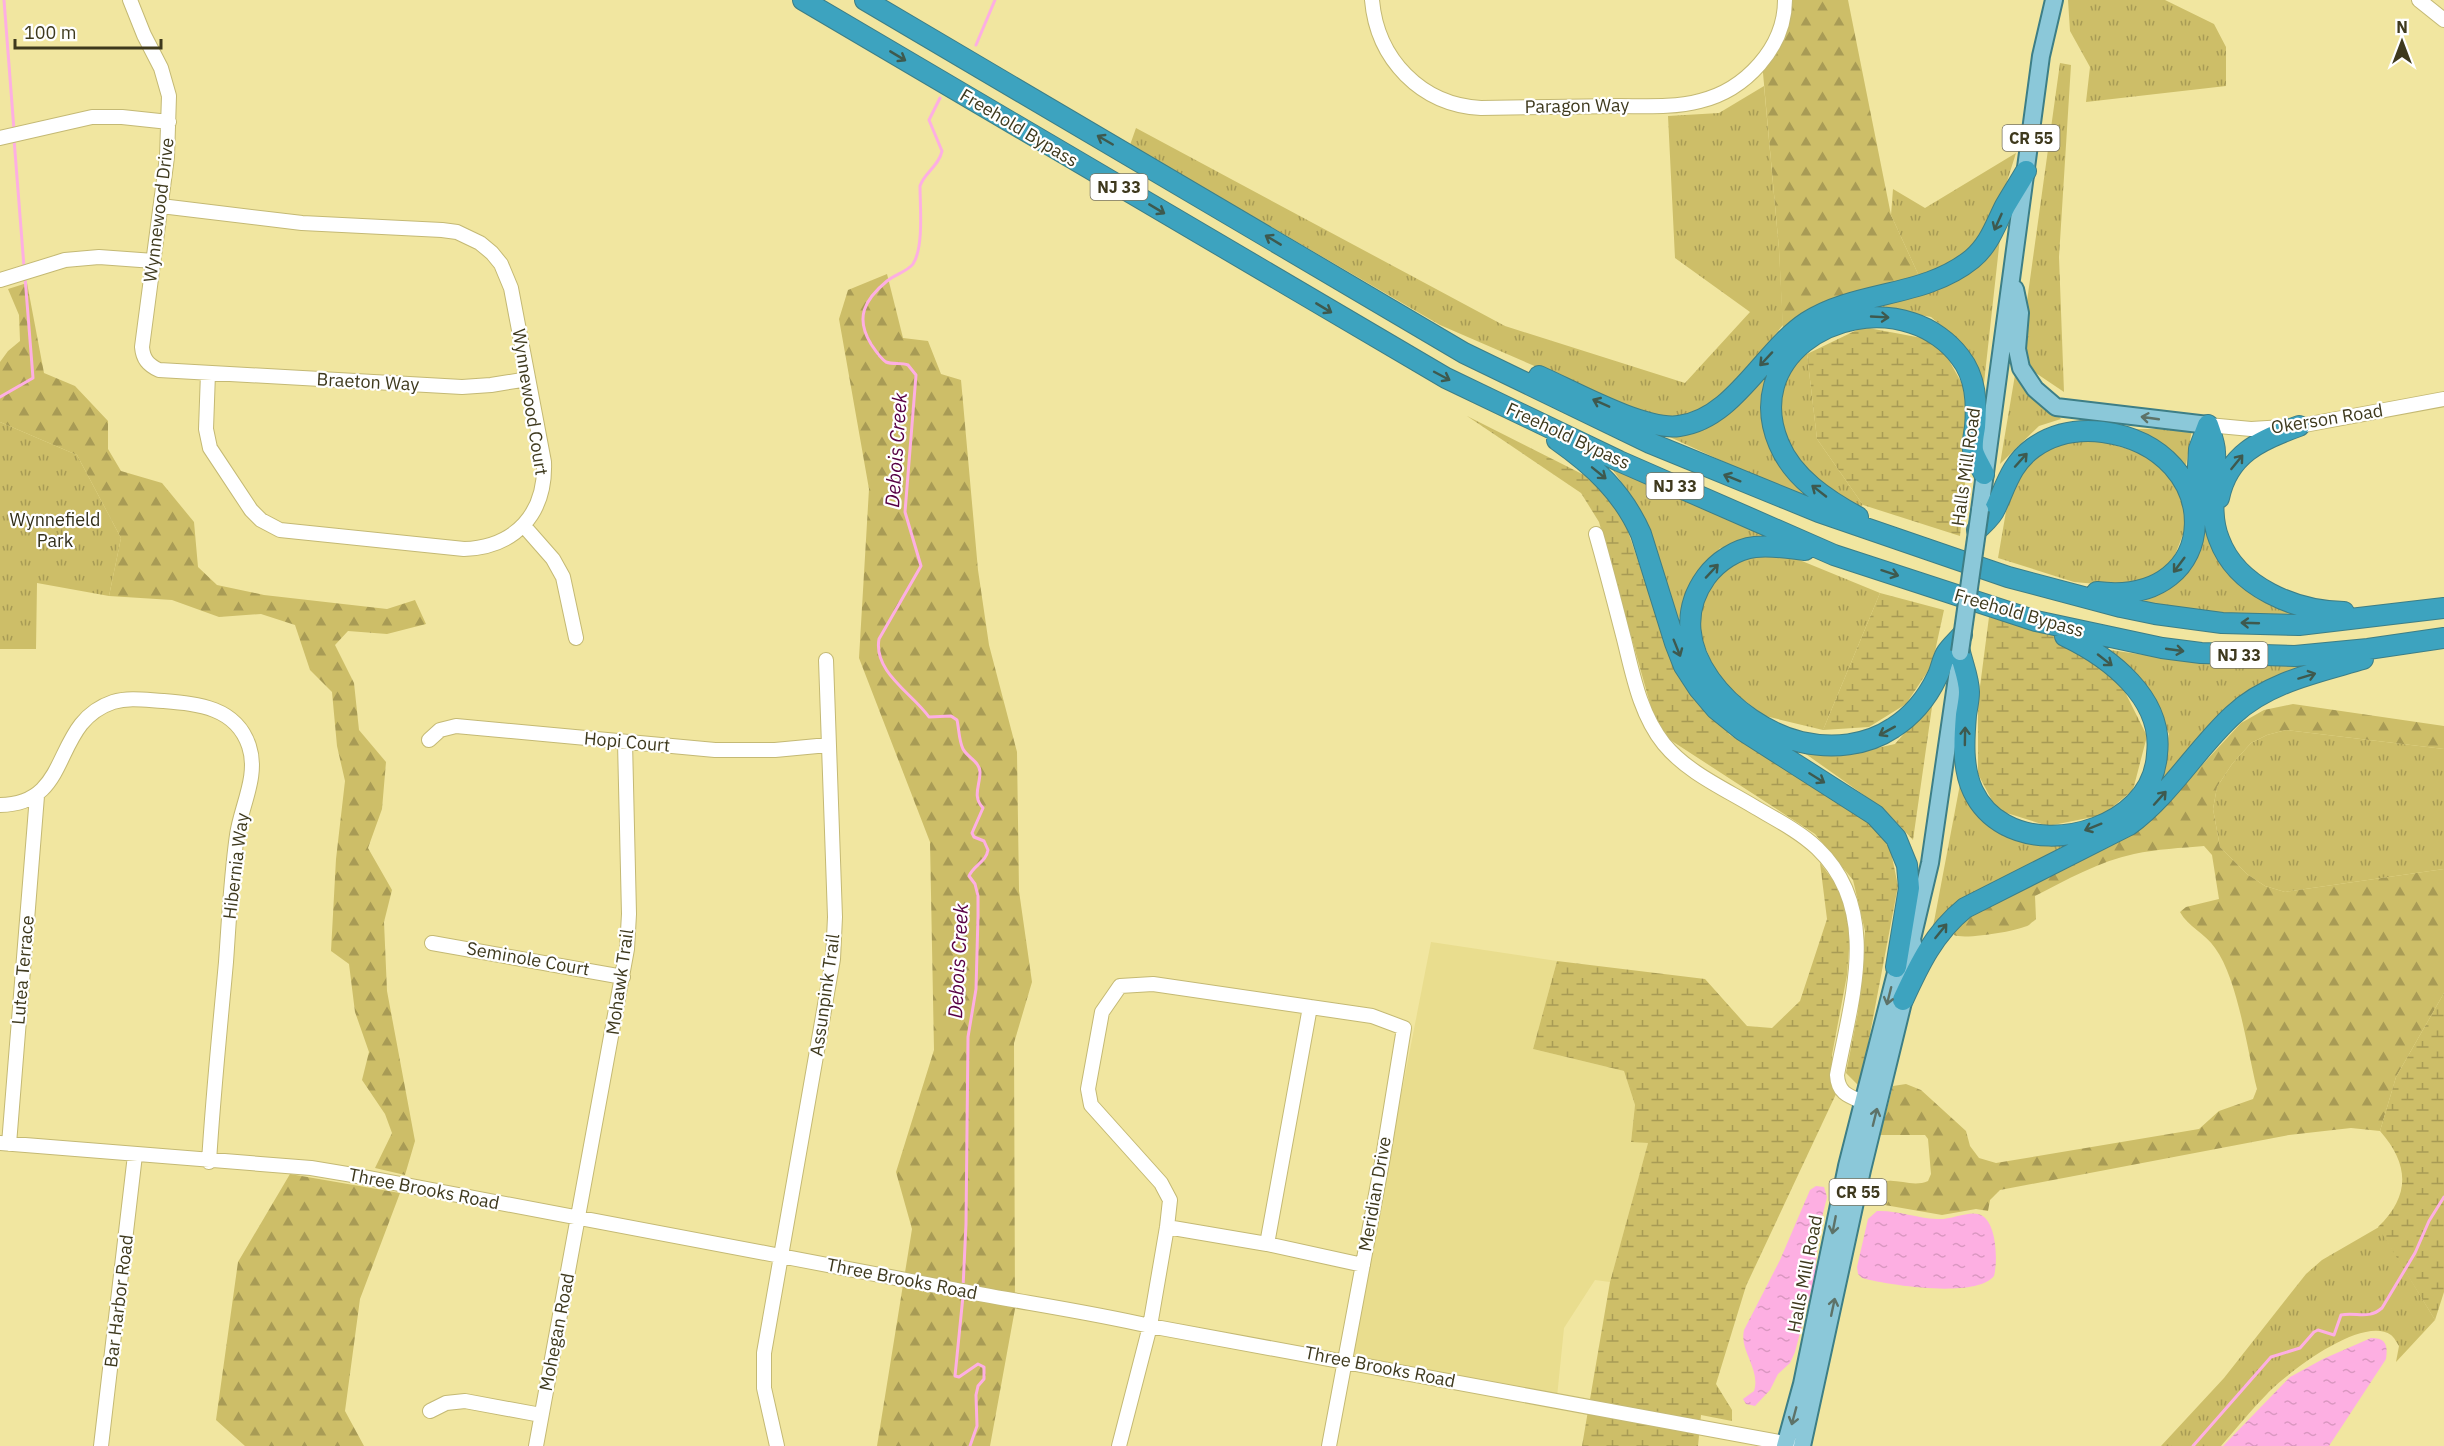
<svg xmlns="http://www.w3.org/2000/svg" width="2444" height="1446" font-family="'IBM Plex Sans',sans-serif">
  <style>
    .built { fill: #e9dd8e }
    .grass { fill: url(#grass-tufts) }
    .forest { fill: url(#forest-firs) }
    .wetland { fill: url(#wetland-marsh) }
    .water { fill: url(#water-ripples) }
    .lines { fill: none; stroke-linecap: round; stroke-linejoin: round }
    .stream { stroke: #fdafe2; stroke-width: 3 }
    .minor-casing { stroke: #c4b974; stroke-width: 16 }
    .major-casing { stroke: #3d7e86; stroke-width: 20 }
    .highway-casing { stroke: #3d7e86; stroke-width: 22 }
    .minor { stroke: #fff; stroke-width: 14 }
    .major { stroke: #8bc8d9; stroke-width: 16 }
    .highway { stroke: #3da3bf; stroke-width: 20 }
    .major-bridge-casing { stroke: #3d7e86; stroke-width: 20; stroke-linecap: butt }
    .major-bridge { stroke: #8bc8d9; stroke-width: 16 }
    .oneway { stroke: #3e594e }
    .oneway2 { stroke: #5d7268 }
    .labels { text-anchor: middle; stroke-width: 4.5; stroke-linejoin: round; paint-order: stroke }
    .shield { fill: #fff; stroke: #787461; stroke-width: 1.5 }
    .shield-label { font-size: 16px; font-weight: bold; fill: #3e391d }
    .street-label { font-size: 18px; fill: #3e391d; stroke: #fff }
    .park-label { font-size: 18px; fill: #322f1a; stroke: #fff }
    .water-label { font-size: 20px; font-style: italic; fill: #570044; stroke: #fff }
  </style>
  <defs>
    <pattern id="grass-tufts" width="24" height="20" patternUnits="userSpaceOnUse" patternTransform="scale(1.5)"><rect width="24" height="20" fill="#cdbe68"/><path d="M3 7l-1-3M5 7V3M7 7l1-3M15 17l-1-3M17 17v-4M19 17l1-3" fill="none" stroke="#a89b55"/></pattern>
    <pattern id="forest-firs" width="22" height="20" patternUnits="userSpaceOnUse" patternTransform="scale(1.5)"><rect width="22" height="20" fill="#cdbe68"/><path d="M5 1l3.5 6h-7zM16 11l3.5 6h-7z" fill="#a89b55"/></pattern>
    <pattern id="wetland-marsh" width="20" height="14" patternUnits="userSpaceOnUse" patternTransform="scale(1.5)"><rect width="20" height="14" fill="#cdbe68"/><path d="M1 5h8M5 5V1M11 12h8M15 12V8" fill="none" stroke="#a89b55"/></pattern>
    <pattern id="water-ripples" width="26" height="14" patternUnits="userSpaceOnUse" patternTransform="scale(1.5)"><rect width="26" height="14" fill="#fdafe2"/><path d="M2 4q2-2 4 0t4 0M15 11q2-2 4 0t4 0" fill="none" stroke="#da97c1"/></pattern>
  </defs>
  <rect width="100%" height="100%" fill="#f1e6a0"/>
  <path class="built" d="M 1431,942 L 1557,961 L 1533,1049 L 1624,1071 L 1635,1105 L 1631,1141 L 1648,1143 L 1610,1282 L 1595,1280 L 1564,1328 L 1557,1397 L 1350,1357 Z"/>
  <path class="grass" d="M 2068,0 L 2165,0 L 2214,24 L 2226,47 L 2226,86 L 2086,102 L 2090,67 L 2070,31 Z
    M 2060,63 L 2071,65 L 2059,257 L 2064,392 L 2027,367 L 2023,330 Z
    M 1764,86 L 1779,249 L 1783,325 L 1724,397 L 1686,418 L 1654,418 L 1440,325 L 1130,145 L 1136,128 L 1505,326 L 1685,383 L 1750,312 L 1675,258 L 1668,116 L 1719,113 Z
    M 2016,153 L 1998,210 L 1976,240 L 1960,259 L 1919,276 L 1891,215 L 1893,189 L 1925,208 Z
    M 2000,238 L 1983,392 L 1961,342 L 1931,317 L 1866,305 Z
    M 1797,353 L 1807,354 L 1817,439 L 1863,505 L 1856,509 L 1803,467 L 1780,428 L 1776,405 Z
    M 1770,366 L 1764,422 L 1787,468 L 1812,502 L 1661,433 L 1720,421 Z
    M 2016,369 L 2061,419 L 2039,426 L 2000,464 Z
    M 0,422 L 77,455 L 121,538 L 109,596 L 37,583 L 36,649 L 0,649 Z
    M 2129,429 L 2192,429 L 2186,465 Z
    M 2086,437 L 2149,455 L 2178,480 L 2189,519 L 2173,560 L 2149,581 L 2119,586 L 2074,582 L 1998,558 L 2009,494 L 2020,473 L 2041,450 Z
    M 1613,470 L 1775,536 L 1720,548 L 1687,591 L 1677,626 L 1637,505 Z
    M 2207,529 L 2216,553 L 2251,594 L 2312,617 L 2209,614 L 2137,601 L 2178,579 Z
    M 1780,552 L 1880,593 L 1823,730 L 1765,716 L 1720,682 L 1697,628 L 1706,586 L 1724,564 L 1755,553 Z
    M 2110,650 L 2187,661 L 2304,666 L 2157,787 L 2169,734 L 2150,695 Z
    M 2286,730 L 2444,749 L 2444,869 L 2285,892 L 2265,886 L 2247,874 L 2220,847 L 2213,809 L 2217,787 L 2232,764 L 2251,743 L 2267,735 Z
    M 1961,779 L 2008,837 L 2088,839 L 2001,880 L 1933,927 Z
    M 2379,1227 L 2435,1320 L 2396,1362 L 2399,1346 C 2397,1343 2394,1337 2391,1335 C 2362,1315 2287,1373 2267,1394 C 2251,1410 2236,1429 2221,1446 L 2161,1446 L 2224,1378 L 2306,1274 L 2322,1260 Z"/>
  <path class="forest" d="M 1787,0 L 1848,0 L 1891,215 L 1919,276 L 1783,332 L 1779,249 L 1762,62 Z
    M 887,274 L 903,338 L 928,341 L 941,374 L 961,380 L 978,570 L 989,645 L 1017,752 L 1019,891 L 1032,982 L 1014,1043 L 1015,1309 L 990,1446 L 877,1446 L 912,1229 L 896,1172 L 934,1050 L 930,842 L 859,658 L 869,489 L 839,319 L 848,290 Z
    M 27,283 L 44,373 L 75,386 L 108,421 L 108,449 L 121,471 L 162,483 L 194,522 L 198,567 L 217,585 L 264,595 L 387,609 L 415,600 L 426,624 L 387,634 L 348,631 L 335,645 L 354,683 L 359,730 L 386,762 L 382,809 L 368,848 L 392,890 L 384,922 L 387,991 L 415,1141 L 405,1175 L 375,1168 L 392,1133 L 385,1114 L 362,1080 L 369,1052 L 355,1012 L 349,964 L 331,951 L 336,859 L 345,781 L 337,746 L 332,692 L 310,670 L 295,625 L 261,614 L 219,617 L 172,600 L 109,596 L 121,538 L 77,455 L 0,422 L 0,362 L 8,351 L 20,341 L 19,315 L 8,289 Z
    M 2293,704 L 2444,726 L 2444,749 L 2286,730 L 2267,735 L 2251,743 L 2232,764 L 2217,787 L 2213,809 L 2220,847 L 2247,874 L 2265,886 L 2285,892 L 2444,869 L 2444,993 L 2396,1077 L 2380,1131 L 2351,1128 L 2289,1135 L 2000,1190 L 1990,1200 L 1988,1211 L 1976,1209 L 1942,1215 L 1879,1204 C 1872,1198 1870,1194 1874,1185 C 1893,1174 1910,1189 1928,1181 L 1931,1174 L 1928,1139 L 1925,1135 L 1880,1135 L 1893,1086 L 1906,1084 L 1921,1090 L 1966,1131 L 1970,1146 L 1979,1158 L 1996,1163 L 2199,1129 L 2219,1111 L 2253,1099 L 2257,1089 C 2247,1050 2238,979 2215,948 C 2205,933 2188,927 2180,912 L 2186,907 L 2219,899 L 2212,855 L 2204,846 C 2181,848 2157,849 2134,854 C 2100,861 2066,880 2035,896 L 2036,919 C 2034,921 2031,923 2029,925 C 2019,931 1964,940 1954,935 L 1955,927 L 1963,917 L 2179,790 L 2241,723 L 2264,710 Z
    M 290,1174 L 400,1193 L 360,1299 L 345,1411 L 364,1446 L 245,1446 L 216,1420 L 238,1262 Z"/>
  <path class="wetland" d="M 1863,327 L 1938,341 L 1973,403 L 1960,536 L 1863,505 L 1817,439 L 1807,354 Z
    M 1467,416 L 1598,482 L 1623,517 L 1658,619 L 1681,678 L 1730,735 L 1842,800 L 1889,842 L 1898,886 L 1860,1087 L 1846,1073 L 1858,1012 L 1865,931 L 1853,880 L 1815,834 L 1658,732 L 1599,522 L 1581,493 Z
    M 1880,593 L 1944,610 L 1932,665 L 1906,704 L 1869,727 L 1823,730 Z
    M 1989,617 L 2059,637 L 2121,684 L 2147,736 L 2133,790 L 2103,815 L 2048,826 L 1997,810 L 1978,774 L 1978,702 Z
    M 1933,700 L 1913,840 L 1885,810 L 1803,752 L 1854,753 L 1895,744 Z
    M 1820,863 L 1838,887 L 1851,922 L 1847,975 L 1832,1055 L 1836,1094 L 1746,1286 L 1716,1384 L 1732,1410 L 1732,1421 L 1701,1415 L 1698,1446 L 1582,1446 L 1610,1282 L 1648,1143 L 1631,1142 L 1635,1105 L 1624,1071 L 1533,1049 L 1557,961 L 1705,979 L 1747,1026 L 1772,1028 L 1800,1001 L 1827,919 Z
    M 2444,993 L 2444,1292 L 2435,1320 L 2378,1227 C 2411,1195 2409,1164 2380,1131 L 2396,1077 Z"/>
  <path class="water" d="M 1816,1186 L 1824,1187 L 1827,1197 L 1818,1234 L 1815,1276 L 1795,1352 L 1790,1363 L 1778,1374 L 1770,1390 L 1755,1406 L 1746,1404 L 1743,1399 L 1754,1391 C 1761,1369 1739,1351 1744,1330 L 1780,1260 L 1810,1190 Z
    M 1877,1211 C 1897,1210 1916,1218 1937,1219 C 1950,1220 1968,1211 1978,1214 C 1997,1218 1998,1261 1994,1276 C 1975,1299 1888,1285 1862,1278 L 1858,1274 L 1857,1267 L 1868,1219 Z
    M 2371,1338 C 2386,1338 2388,1345 2386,1359 L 2329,1446 L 2223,1446 L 2290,1377 L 2323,1359 Z"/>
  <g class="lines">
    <path class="stream" d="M 4,0 L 14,130
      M 976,45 L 995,0
      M 940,98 L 929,120 L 942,151 C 939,166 924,173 920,186 C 920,206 924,247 913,264 C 908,271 894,275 887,281 C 864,300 855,318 871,344 C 875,350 880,358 886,362 C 893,365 901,362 908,365 L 916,375 L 905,512 L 921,566 L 879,639 C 873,672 913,694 929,717 L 951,716 L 957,720 C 959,729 959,741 963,749 C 967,757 980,762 980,772 C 980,786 972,796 983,808 L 972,833 L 974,837 L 984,841 L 988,850 C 986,862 974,865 969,876 L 975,884 L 978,896 L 978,916 L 976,989 L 968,1037 L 966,1224 L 963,1288
      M 14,139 L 24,267
      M 0,397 L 33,378 L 25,277
      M 963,1296 L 955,1376 L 959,1377 L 978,1364 L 984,1367 L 984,1379 L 978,1386 L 976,1395 L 977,1426 L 970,1446
      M 2193,1446 L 2271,1357 L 2300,1348 L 2314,1332 L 2318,1330 L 2334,1335 L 2341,1315 C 2357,1312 2368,1320 2382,1308 L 2415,1253 L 2429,1221 L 2444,1197"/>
    <g class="minor-casing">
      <path id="minor" d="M 130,0 L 144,35 L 161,68 L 169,96 L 167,157 L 142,347 C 143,359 148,365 159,370 L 462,387 L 491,385 L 528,379
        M 1372,0 C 1377,59 1421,105 1481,108 C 1527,107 1572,107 1618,106 C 1645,106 1674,108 1700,101 C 1745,90 1785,48 1785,0
        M 2419,0 L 2444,20
        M 0,138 L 92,117 L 122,117 L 169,122
        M 161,206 L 302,223 L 442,230 L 457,232 L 480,243 L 492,253 L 501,264 L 511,288 L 544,462 C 546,513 516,547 464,549 L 280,530 L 261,520 L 251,510 L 210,448 L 206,429 L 208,373
        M 0,280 L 65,260 L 99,257 L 154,261
        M 2208,425 L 2251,429 L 2299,426 L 2444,399
        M 524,526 L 553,559 L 563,577 L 576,638
        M 1596,534 C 1606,569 1615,604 1624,639 C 1633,675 1640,714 1664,744 C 1687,772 1723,788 1753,806 C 1775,819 1799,831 1817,848 C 1882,910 1851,1000 1837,1075 C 1838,1093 1848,1096 1863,1102
        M 429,740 L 440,730 L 456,726 L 715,750 L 775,750 L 828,745
        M 0,805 C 74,804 50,723 113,702 C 129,697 146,700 163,701 C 198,704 236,707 249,746 C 259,776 241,806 237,835 C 231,877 229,920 226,962 C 220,1028 213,1095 209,1162
        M 432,943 L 623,977
        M 0,1143 L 311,1168 L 347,1174 C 548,1212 751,1250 953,1289 C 1019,1302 1085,1311 1150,1326 L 1795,1445
        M 9,1144 L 37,796
        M 1167,1227 L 1267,1244 L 1310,1007
        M 1267,1244 L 1363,1265
        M 430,1411 L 446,1403 L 465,1401 L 541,1415
        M 101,1446 L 135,1155
        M 536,1446 L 627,949 L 629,914 L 625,742
        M 777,1446 L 764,1388 L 764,1353 L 833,959 L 835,917 L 826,660
        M 1119,1446 L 1150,1326 L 1167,1227 L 1170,1200 L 1161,1183 L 1091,1105 L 1088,1089 L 1102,1012 L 1120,986 L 1153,984 L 1372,1016 L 1404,1028 L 1383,1157 L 1329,1446"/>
    </g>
    <g class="major-casing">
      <path id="major" d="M 2015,289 L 2020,313 L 2017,349 L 2021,368 L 2035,389 L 2056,407 L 2208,425
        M 1980,510 L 2041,56 L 2054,0
        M 1785,1446 L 1802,1384 L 1847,1166 L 1900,957
        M 1802,1446 L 1862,1170 L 1915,953 L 1912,939 L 1930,863 L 1960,657"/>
    </g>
    <g class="highway-casing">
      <path id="highway" d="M 803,0 L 1446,378 L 1619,461 L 1834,555 L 2036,621 L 2162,648 L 2201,653 L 2295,656 L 2368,649 L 2444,638
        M 865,0 L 1464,353 L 1650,443 L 1819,512 L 2008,577 L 2121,607 L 2155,614 L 2222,623 L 2299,625 L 2444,608
        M 1539,376 C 1573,391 1644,431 1679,426 C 1734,419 1763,351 1807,322 C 1857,290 1924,298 1972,259 C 1989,245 1995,226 2005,206 C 2012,194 2019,183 2026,171
        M 2208,425 C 2211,434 2215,443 2215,452 C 2217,480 2208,512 2219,539 C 2237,588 2296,611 2344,612
        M 1557,440 C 1594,466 1623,493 1641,534 L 1675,643 L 1684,666 L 1699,689 L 1716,709 L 1742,730 L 1875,815 L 1896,838 L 1907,865 L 1909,888 L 1896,967
        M 2219,498 C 2228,454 2260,440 2299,426
        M 2196,501 L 2199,449 L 2208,425
        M 1858,517 C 1827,500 1793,478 1779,444 C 1743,359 1837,298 1912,323 C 1931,329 1949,342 1960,357 C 1976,377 1977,403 1975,427 C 1974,434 1972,442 1973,450 C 1974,457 1981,467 1984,474
        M 1977,530 C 1983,524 1992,517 1995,509 C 2006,486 2011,464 2033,448 C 2054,433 2078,429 2103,432 C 2228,449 2225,608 2097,592
        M 1805,550 C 1788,548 1772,545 1755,547 C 1736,549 1717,562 1706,577 C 1656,646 1735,726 1801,742 C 1832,749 1866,746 1893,728 C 1912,716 1927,698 1937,677 C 1941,670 1942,659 1947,652 C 1951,646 1957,641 1962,635
        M 1960,652 C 1963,665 1969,679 1969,692 C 1969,700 1967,708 1966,715 C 1964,739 1962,768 1973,791 C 2002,852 2093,845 2135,803 C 2148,790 2156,772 2157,754 C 2164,698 2109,657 2065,636
        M 1903,1000 C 1919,965 1934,933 1965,908 L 2129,825 C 2170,795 2196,749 2233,715 C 2268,682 2319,672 2363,659"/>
    </g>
    <use href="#minor" class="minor"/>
    <use href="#major" class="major"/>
    <use href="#highway" class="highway"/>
    <g class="major-bridge-casing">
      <path id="major-bridge" d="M 1960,652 L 1980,510"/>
    </g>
    <use href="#major-bridge" class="major-bridge"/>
  </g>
  <defs><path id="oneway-shaft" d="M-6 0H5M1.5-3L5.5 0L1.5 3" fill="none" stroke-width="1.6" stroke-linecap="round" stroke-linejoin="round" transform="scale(1.5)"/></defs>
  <g class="oneway">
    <use href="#oneway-shaft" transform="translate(898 56) rotate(31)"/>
    <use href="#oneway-shaft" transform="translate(1105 140) rotate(-150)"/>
    <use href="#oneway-shaft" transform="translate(1157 209) rotate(31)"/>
    <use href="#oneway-shaft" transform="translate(1998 222) rotate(114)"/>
    <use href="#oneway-shaft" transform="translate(1273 240) rotate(-149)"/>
    <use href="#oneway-shaft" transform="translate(1324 308) rotate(31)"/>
    <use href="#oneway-shaft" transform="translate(1880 317) rotate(3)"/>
    <use href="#oneway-shaft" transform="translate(1766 359) rotate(133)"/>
    <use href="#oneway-shaft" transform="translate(1442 376) rotate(28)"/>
    <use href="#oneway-shaft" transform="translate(1601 403) rotate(-156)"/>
    <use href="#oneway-shaft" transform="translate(2021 460) rotate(-48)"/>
    <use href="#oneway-shaft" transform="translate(2237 462) rotate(-51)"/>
    <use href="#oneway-shaft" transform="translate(1599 473) rotate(39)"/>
    <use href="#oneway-shaft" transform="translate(1732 478) rotate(-158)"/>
    <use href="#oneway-shaft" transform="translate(1819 491) rotate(-142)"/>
    <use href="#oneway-shaft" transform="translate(2179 565) rotate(127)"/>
    <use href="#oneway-shaft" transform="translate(1712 571) rotate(-47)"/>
    <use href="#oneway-shaft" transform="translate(1890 573) rotate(18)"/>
    <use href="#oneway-shaft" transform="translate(2250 623) rotate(-178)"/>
    <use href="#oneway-shaft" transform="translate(1677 648) rotate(68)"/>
    <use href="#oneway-shaft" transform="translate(2175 650) rotate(8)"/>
    <use href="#oneway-shaft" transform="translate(2105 660) rotate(38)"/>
    <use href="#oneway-shaft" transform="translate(2307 676) rotate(-17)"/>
    <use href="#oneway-shaft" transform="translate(1887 731) rotate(151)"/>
    <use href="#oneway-shaft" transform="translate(1965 736) rotate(-89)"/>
    <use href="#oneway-shaft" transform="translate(1817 778) rotate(32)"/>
    <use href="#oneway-shaft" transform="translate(2160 798) rotate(-48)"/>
    <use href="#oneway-shaft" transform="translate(2093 827) rotate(158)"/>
    <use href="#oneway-shaft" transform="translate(1941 931) rotate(-51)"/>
  </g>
  <g class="oneway2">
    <use href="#oneway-shaft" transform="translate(2150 418) rotate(-172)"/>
    <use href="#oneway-shaft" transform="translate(1889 996) rotate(104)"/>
    <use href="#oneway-shaft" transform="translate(1875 1117) rotate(-76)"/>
    <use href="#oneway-shaft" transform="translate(1834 1225) rotate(101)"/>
    <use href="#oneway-shaft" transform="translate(1833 1307) rotate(-78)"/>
    <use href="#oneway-shaft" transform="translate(1794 1416) rotate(105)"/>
  </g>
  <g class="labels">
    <g class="shield">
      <rect x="2002.5" y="125" width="57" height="26" rx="4.5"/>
      <rect x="1090.5" y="174" width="57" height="26" rx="4.5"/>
      <rect x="1646.5" y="473" width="57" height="26" rx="4.5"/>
      <rect x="2210.5" y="642" width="57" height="26" rx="4.5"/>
      <rect x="1829.5" y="1179" width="57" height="26" rx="4.5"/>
    </g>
    <g class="shield-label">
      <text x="2031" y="144">CR 55</text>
      <text x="1119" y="193">NJ 33</text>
      <text x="1675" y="492">NJ 33</text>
      <text x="2239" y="661">NJ 33</text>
      <text x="1858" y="1198">CR 55</text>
    </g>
    <g class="street-label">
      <text transform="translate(1577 106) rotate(-1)" y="6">Paragon Way</text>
      <text transform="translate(1019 128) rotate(31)" y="6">Freehold Bypass</text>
      <text transform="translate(159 210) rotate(-83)" y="6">Wynnewood Drive</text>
      <text transform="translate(368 382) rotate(3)" y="6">Braeton Way</text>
      <text transform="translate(530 402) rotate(81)" y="6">Wynnewood Court</text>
      <text transform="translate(2327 419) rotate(-9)" y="6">Okerson Road</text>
      <text transform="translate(1568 436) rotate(25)" y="6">Freehold Bypass</text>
      <text transform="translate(1966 467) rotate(-82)" y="6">Halls Mill Road</text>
      <text transform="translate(2019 613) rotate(16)" y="6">Freehold Bypass</text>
      <text transform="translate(627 742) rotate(5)" y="6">Hopi Court</text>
      <text transform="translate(236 866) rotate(-83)" y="6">Hibernia Way</text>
      <text transform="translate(528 959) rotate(10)" y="6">Seminole Court</text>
      <text transform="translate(23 970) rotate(-85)" y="6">Lutea Terrace</text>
      <text transform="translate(620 982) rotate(-82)" y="6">Mohawk Trail</text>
      <text transform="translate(825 995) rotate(-82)" y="6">Assunpink Trail</text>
      <text transform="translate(424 1189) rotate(11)" y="6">Three Brooks Road</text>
      <text transform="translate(1375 1194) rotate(-80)" y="6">Meridian Drive</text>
      <text transform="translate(1805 1274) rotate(-79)" y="6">Halls Mill Road</text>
      <text transform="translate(902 1279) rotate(11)" y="6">Three Brooks Road</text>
      <text transform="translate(119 1301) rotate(-83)" y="6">Bar Harbor Road</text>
      <text transform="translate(557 1332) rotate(-79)" y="6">Mohegan Road</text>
      <text transform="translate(1380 1367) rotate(11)" y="6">Three Brooks Road</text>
    </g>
    <g class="park-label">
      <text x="55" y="526">Wynnefield<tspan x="55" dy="21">Park</tspan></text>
    </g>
    <g class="water-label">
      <text transform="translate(896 450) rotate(-86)" y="7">Debois Creek</text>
      <text transform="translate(958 961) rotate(-87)" y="7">Debois Creek</text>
    </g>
  </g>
  <g transform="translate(2402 42)" stroke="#ffffff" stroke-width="4.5" paint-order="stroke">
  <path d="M0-4.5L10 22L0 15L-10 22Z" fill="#3e391d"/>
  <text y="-9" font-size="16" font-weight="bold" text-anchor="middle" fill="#3e391d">N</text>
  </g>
  <path d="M15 39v9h146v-9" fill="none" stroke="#3e391d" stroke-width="3"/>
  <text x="24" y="39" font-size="18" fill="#3e391d" stroke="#ffffff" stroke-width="4.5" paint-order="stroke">100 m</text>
</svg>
